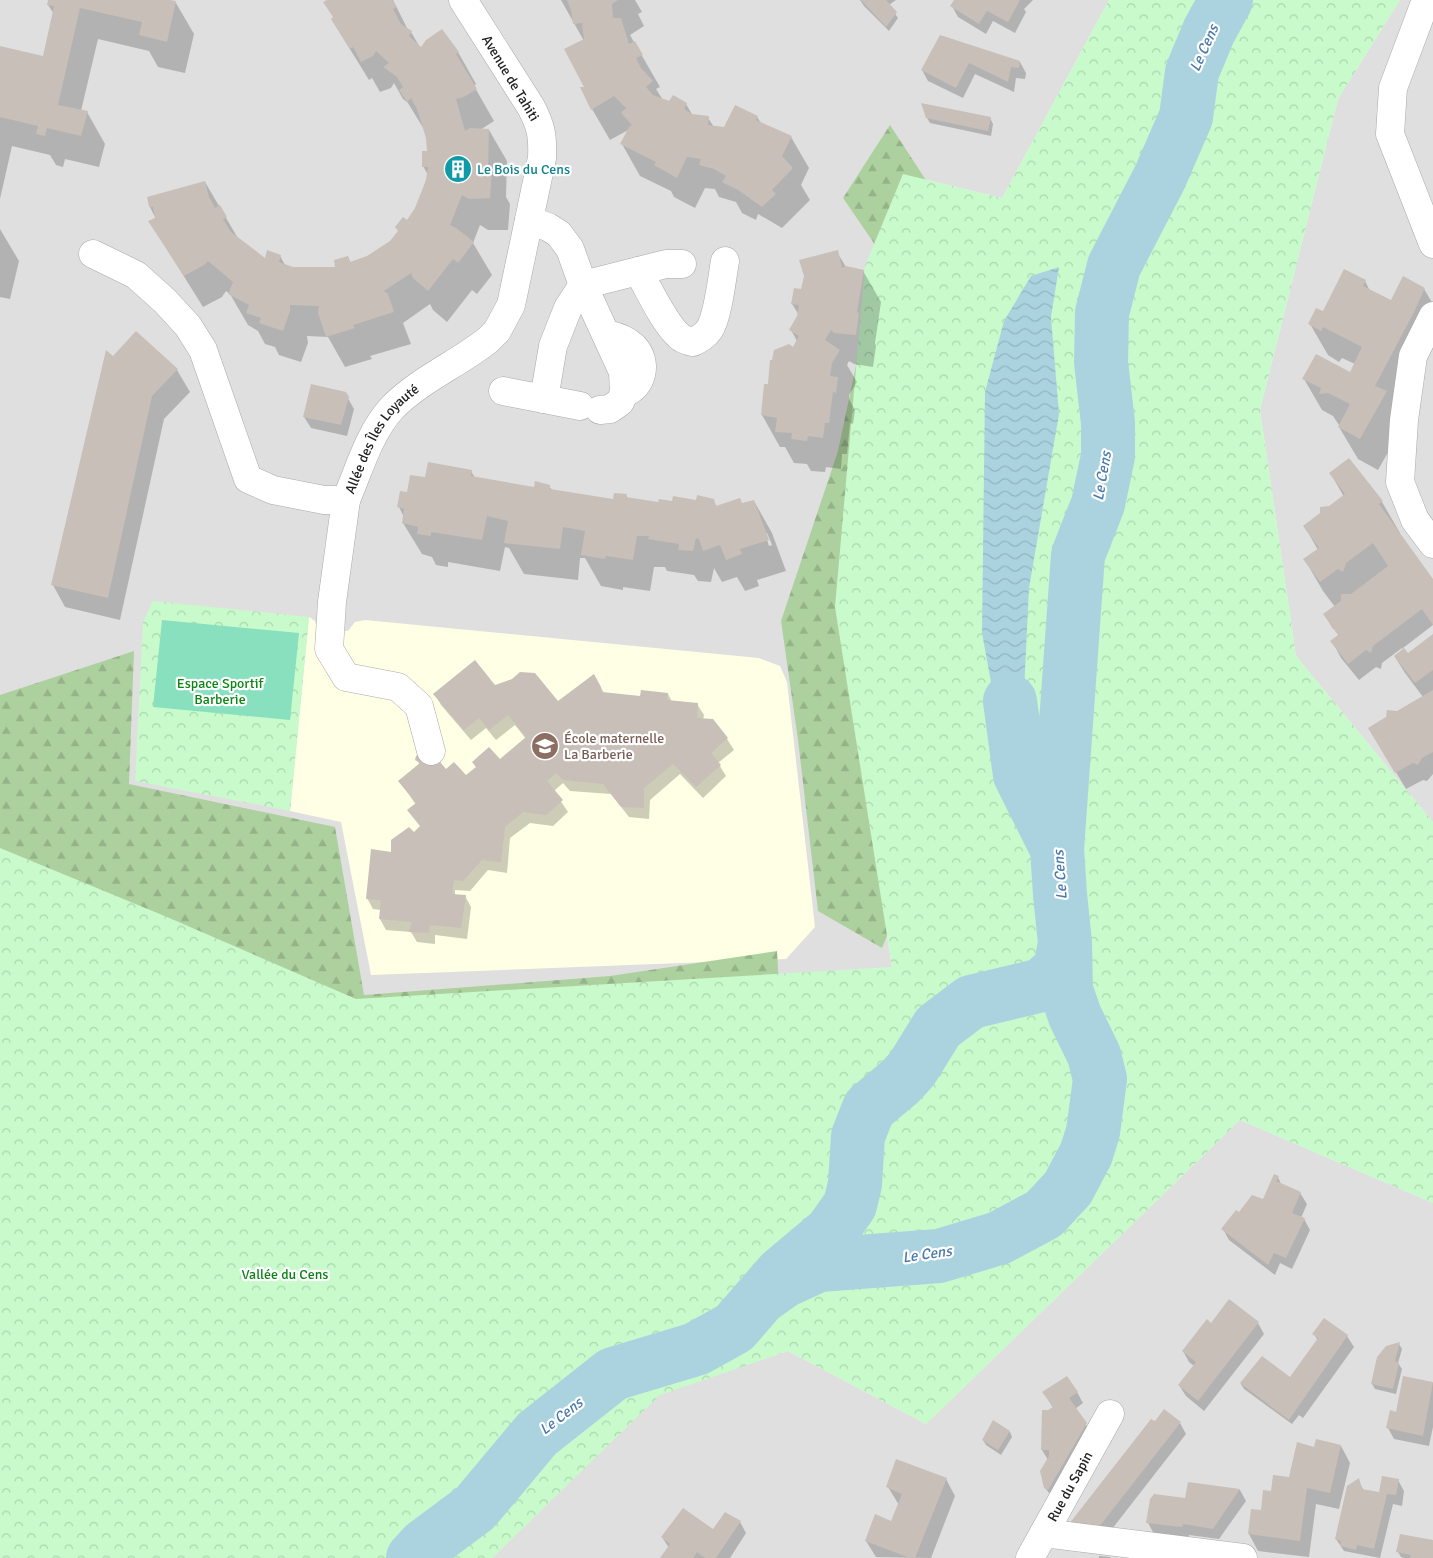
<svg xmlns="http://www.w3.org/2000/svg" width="1433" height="1558" font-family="Signika,sans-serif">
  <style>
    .residential { fill: #e0dfdf }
    .education { fill: #ffffe5 }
    .forest { fill: url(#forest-firs) }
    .park { fill: url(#park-crowns) }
    .pitch { fill: #88e0be }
    .water { fill: url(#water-waves) }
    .shadow { fill: #0003; fill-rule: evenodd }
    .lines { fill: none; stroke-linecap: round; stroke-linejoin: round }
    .river { stroke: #aad3df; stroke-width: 54 }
    .building { fill: #c7bfb8 }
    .minor-casing { stroke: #a9a9a9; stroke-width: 29 }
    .minor { stroke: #fff; stroke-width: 28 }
    .labels { text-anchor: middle; stroke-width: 4.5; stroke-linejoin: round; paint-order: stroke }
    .street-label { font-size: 14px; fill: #222; stroke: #fff }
    .culture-label { font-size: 14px; fill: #0d838f; stroke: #fff; text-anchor: start }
    .park-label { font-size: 14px; fill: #0c8416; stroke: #fff }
    .education-label { font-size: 14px; fill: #785e54; stroke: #fff; text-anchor: start }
    .water-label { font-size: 15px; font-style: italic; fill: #4a7aab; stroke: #fff }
  </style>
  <defs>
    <pattern id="forest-firs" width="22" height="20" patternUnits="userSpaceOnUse" patternTransform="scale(1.25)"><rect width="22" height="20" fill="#add19e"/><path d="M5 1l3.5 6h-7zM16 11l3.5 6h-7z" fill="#95b388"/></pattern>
    <pattern id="park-crowns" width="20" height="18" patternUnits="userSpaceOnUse" patternTransform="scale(1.25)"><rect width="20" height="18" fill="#c8facc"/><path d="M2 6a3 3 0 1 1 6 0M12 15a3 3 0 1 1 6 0" fill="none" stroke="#acd6af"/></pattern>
    <pattern id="water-waves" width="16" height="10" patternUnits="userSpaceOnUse" patternTransform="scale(1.25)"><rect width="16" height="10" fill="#aad3df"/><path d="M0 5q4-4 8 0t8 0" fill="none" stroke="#92b5bf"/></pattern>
  </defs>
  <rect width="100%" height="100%" fill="#f2efe9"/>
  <path class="residential" d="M 0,0 L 1109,0 L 1002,198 L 903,174 L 835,607 L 892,968 L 356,999 L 0,848 Z
    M 1400,0 L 1433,0 L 1433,822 L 1296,656 L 1260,410 L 1338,99 Z
    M 1240,1120 L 1433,1203 L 1433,1558 L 492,1558 L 660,1394 L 788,1351 L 926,1424 Z"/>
  <path class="education" d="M 309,617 L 315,621 L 317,629 L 348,631 L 355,622 L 365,620 L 759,658 L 780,666 L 787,682 L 815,927 L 786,959 L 371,975 L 341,822 L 290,811 Z"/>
  <path class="forest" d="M 890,125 L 965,240 L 912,875 L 882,948 L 818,911 L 798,740 L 781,621 L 838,451 L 880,252 L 843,198 Z
    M 134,651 L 129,784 L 335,827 L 364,995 L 610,976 L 777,951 L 784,1073 L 0,1556 L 0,695 Z"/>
  <path class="park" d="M 1109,0 L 1400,0 L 1338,99 L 1260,410 L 1296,656 L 1433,822 L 1433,1203 L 1240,1120 L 926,1424 L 788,1351 L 660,1395 L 492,1558 L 0,1558 L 0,848 L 167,917 L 356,999 L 892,967 L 835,607 L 865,266 L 903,174 L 1002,198 Z
    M 153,601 L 309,617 L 290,811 L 135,781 L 143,622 Z"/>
  <path class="pitch" d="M 162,620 L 299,633 L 290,720 L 153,707 Z"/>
  <path class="water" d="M 1059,267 L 1051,317 L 1059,414 L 1029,588 L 1020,775 L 1004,753 L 982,633 L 985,392 L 1004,321 L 1031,276 Z"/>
  <path class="shadow" d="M 49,0 L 165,0 L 176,3 L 194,34 L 185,73 L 158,67 L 149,51 L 98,39 L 81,111 L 87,112 L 105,144 L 99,167 L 65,159 L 63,167 L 56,165 L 50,155 L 12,146 L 0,199 L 0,47 L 44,57 L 54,14 L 48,5 Z
    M 329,0 L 393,0 L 408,30 L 411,32 L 421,49 L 458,52 L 476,84 L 474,86 L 494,121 L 480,130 L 489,130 L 507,161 L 506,197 L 510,204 L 508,230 L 488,230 L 480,225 L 473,243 L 492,275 L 477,294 L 472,290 L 447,322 L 433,310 L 430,304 L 403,323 L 411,344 L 370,356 L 372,359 L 345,367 L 328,337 L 307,336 L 308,343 L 301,362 L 279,355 L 275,347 L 265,344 L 258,331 L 248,325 L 230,294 L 226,291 L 222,297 L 203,307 L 150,222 L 156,219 L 150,207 L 205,182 L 239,240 L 265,261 L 280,256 L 285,265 L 293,268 L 337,268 L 348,257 L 351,263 L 367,257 L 391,242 L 407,222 L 416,209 L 428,175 L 423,166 L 429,152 L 425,131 L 408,103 L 403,99 L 394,83 L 391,88 L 380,92 L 372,78 L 369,80 L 332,20 L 334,18 Z
    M 561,0 L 635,0 L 642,12 L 638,14 L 644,26 L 630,35 L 660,87 L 656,89 L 663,100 L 686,104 L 693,116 L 708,118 L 714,127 L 724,129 L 757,117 L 761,123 L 791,137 L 809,168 L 801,185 L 810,200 L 782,228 L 758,214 L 756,220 L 742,213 L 736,202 L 719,197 L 715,189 L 705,188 L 695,208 L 674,197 L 671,191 L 640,176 L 622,144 L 630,129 L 610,140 L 592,109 L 585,88 L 584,41 Z
    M 860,0 L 896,0 L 889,5 L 898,18 L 889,31 L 864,6 Z
    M 955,0 L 1033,0 L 1024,9 L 1026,12 L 1015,33 L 993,21 L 986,34 L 958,17 L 952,6 Z
    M 940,36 L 1020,62 L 1026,73 L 1025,79 L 1016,78 L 1014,92 L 975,74 L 963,98 L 928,81 L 922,70 Z
    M 927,118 L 990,118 L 993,124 L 991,136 L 930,123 Z
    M 0,229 L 19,261 L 10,299 L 0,297 Z
    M 837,252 L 846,267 L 863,271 L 881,302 L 875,343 L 876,346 L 873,367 L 854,364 L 849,361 L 847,365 L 857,382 L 849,395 L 849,399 L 855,410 L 853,424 L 850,423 L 847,454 L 842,454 L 841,469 L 826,467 L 825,472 L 811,471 L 807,464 L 794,463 L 785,447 L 780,447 L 762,415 L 770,385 L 797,341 L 791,330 L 799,315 L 792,304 L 802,290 Z
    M 1365,281 L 1370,291 L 1392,302 L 1424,289 L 1433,304 L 1399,406 L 1392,402 L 1404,424 L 1378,470 L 1358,459 L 1339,427 L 1341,425 L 1339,425 L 1333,416 L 1322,410 L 1304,379 L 1350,374 L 1355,364 L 1342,358 L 1339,362 L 1328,355 L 1310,324 Z
    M 136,333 L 177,370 L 190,392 L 164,419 L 120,620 L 65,607 L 53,585 L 113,358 Z
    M 345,393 L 354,409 L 347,436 L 311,428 L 304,417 Z
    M 1349,459 L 1382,502 L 1400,533 L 1399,534 L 1433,581 L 1433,625 L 1403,648 L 1408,655 L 1433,636 L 1433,774 L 1427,781 L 1423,780 L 1406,789 L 1370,728 L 1423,697 L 1405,673 L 1395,657 L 1404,650 L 1402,648 L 1382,663 L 1381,669 L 1376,667 L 1359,680 L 1341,658 L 1332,641 L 1342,639 L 1335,629 L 1333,629 L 1325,615 L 1335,607 L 1323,591 L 1305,560 L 1318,550 L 1305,527 L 1344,497 L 1331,474 Z
    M 471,471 L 475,478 L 535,488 L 549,486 L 552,490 L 614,500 L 626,495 L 628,499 L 659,503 L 713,501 L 717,507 L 740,499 L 742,504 L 754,501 L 772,533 L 786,571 L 757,580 L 759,586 L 745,591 L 737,577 L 722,582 L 714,568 L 711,582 L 698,581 L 694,575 L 667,571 L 665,567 L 654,567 L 650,591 L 623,587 L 623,590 L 601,586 L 585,558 L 580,558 L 578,580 L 524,574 L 509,548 L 505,547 L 500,571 L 448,562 L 448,567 L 436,565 L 432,557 L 422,554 L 403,523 L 404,517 L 399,507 L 408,494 L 426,479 ZM 765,533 L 767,533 L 772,545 L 769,546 Z
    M 594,676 L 604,693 L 641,697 L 668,694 L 672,702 L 697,704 L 704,715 L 703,720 L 712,721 L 727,739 L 734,750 L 718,763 L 726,776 L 703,798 L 680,774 L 650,800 L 649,819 L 629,817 L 611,794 L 570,791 L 563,783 L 554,791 L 568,812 L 553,826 L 530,823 L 510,838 L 507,873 L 488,870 L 470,891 L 455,890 L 455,895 L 465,896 L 471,907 L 467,939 L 435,935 L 435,944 L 417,942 L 411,932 L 386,930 L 380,919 L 381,910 L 373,909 L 367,898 L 392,853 L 417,838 L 421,827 L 409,810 L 416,805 L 400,781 L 420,765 L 417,760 L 470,782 L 500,760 L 526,739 L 515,725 L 496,740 L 486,728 L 471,740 L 441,705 L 435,694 L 495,686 L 558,703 Z
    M 1278,1177 L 1281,1184 L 1300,1193 L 1307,1204 L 1301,1218 L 1304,1219 L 1310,1230 L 1292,1269 L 1280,1263 L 1275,1275 L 1229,1240 L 1223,1229 L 1239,1214 L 1263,1201 Z
    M 1258,1323 L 1264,1334 L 1204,1411 L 1186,1396 L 1179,1385 L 1194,1366 L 1189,1362 L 1183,1351 L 1211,1325 Z
    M 1314,1334 L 1347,1336 L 1354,1347 L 1303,1418 L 1299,1415 L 1292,1424 L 1244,1389 L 1241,1384 L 1290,1379 L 1318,1341 Z
    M 1399,1344 L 1402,1349 L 1398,1363 L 1402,1369 L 1396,1394 L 1375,1389 L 1372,1384 Z
    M 1404,1377 L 1433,1383 L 1433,1427 L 1429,1446 L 1394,1439 L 1388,1428 L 1397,1413 Z
    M 1044,1392 L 1077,1392 L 1083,1403 L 1075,1409 L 1093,1435 L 1051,1495 L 1045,1488 L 1048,1460 L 1042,1450 L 1049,1411 L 1053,1408 Z
    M 993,1422 L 1010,1432 L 1012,1437 L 1001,1455 L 986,1445 L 983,1440 Z
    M 1155,1423 L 1180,1423 L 1186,1434 L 1105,1538 L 1077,1534 Z
    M 1341,1446 L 1350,1463 L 1339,1509 L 1316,1504 L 1309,1557 L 1258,1551 L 1249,1534 L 1272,1492 L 1290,1479 L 1315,1448 Z
    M 946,1479 L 955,1496 L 931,1558 L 876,1557 L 866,1541 L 892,1522 L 899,1505 L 888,1487 Z
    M 1358,1480 L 1364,1491 L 1380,1493 L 1398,1480 L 1404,1491 L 1402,1506 L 1393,1504 L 1380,1558 L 1344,1551 L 1336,1539 Z
    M 1189,1483 L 1240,1490 L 1246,1501 L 1219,1539 L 1189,1535 L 1188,1538 L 1154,1534 L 1148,1523 L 1186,1500 Z
    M 725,1513 L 740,1522 L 746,1533 L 730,1558 L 662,1558 L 669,1548 L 662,1537 L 713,1531 Z
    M 1433,1541 L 1433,1558 L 1404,1558 L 1401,1557 L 1398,1552 Z
    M 1099,1556 L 1110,1557 L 1111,1558 L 1099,1558 Z"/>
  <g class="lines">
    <path class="river" d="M 1010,701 L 1020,775 L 1057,849
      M 760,1298 L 784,1281 L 819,1265 L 939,1256 L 999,1238 L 1044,1214 L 1068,1188 L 1086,1154 L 1093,1132 L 1100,1079 L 1094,1055 L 1075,1016 L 1066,990 L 1065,943 L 1060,894 L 1057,849 L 1078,555 L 1098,504 L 1108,456 L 1108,423 L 1101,362 L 1102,313 L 1114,266 L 1160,177 L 1186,117 L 1192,72 L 1209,31 L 1226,0
      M 413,1558 L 424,1546 L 475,1508 L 537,1434 L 613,1374 L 696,1349 L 734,1328 L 781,1274 L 831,1232 L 850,1205 L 855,1184 L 858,1136 L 869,1108 L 900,1082 L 912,1069 L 938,1027 L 971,1002 L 1042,985 L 1060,969 L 1065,943"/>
  </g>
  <path class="building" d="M 48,0 L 170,0 L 176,1 L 167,42 L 139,35 L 142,22 L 80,8 L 58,105 L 88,111 L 81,136 L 47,128 L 45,136 L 36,134 L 38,126 L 0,117 L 0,46 L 43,56 L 54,6 L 47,5 Z
    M 327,0 L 392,0 L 397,7 L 393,9 L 401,24 L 412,31 L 409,36 L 421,47 L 426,40 L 442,29 L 459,52 L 456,54 L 477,89 L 464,97 L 456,99 L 465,131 L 470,128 L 489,129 L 488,171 L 492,171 L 490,198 L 469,199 L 462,195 L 450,225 L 456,228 L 474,242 L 458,263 L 453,259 L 428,291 L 413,278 L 411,273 L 384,291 L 388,294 L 394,312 L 353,325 L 355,328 L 326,337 L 318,313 L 319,306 L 290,305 L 290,311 L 283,331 L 259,323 L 261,318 L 246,313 L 249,305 L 228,294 L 233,282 L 208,261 L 204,265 L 184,276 L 148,221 L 155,218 L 153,207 L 149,207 L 147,197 L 205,181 L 209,197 L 215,208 L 220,205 L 227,217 L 223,219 L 231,232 L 265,258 L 267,250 L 281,255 L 279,262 L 293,267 L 335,267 L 334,260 L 348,256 L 350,262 L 367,256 L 390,241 L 398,231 L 395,227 L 403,217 L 407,220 L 415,208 L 426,180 L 428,167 L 422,167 L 422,151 L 427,151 L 426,138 L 417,109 L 411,98 L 407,102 L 399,90 L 403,87 L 397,77 L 383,67 L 389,63 L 376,51 L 373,56 L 361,62 L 353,47 L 350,49 L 331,19 L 333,17 L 323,2 Z
    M 567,0 L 618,0 L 612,4 L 613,18 L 621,18 L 629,44 L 635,41 L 643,55 L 636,58 L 641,68 L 653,81 L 646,87 L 653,95 L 669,101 L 673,95 L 687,103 L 684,109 L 692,114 L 709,116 L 708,125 L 724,127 L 735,105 L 758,116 L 756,120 L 792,136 L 782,156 L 793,168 L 772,190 L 776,194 L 762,207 L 738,190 L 722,182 L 726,176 L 714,169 L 699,165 L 701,159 L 687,157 L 677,178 L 654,165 L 656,162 L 620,144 L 629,127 L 632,125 L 621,113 L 626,108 L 614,96 L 591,110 L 580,87 L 584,87 L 564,49 L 584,39 L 582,23 L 573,24 L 571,10 Z
    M 861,0 L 886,0 L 897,12 L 886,27 Z
    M 954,0 L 1020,0 L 1008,22 L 987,11 L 979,24 L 950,6 Z
    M 940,35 L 1020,61 L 1019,68 L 1011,67 L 1008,82 L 969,63 L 956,88 L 921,70 Z
    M 921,103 L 991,117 L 988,131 L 926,118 Z
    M 838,250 L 842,268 L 846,266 L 864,270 L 857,312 L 859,313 L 856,335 L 834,333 L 831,330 L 825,340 L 840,350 L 832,363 L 830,376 L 838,377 L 836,393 L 833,392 L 829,423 L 825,423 L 823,438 L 808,436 L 807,441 L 791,439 L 792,433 L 775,432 L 777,418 L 761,415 L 764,384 L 768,384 L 770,360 L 772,360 L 774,350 L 789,344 L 793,347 L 799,336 L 789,330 L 797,316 L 799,305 L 791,304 L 794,288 L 801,289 L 804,276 L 799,260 Z
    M 1344,269 L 1366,280 L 1363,286 L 1391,300 L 1403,276 L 1425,288 L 1413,314 L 1375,386 L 1387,391 L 1360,439 L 1338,427 L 1350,404 L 1328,393 L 1319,394 L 1321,388 L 1302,379 L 1316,354 L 1350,372 L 1362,347 L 1323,327 L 1321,331 L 1308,324 L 1316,308 L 1323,311 Z
    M 136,331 L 178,369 L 152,396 L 108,598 L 51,585 L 106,350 L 113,356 Z
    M 311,384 L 346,392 L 349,397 L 341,425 L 303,417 Z
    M 1349,458 L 1383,501 L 1379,504 L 1433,579 L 1433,625 L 1422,609 L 1373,646 L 1371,653 L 1366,650 L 1348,664 L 1330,641 L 1338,635 L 1323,614 L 1341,601 L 1341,594 L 1351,594 L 1388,566 L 1373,543 L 1346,563 L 1343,572 L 1338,569 L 1320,582 L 1303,559 L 1319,548 L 1303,526 L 1320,513 L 1320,507 L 1329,506 L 1345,494 L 1329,473 Z
    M 428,462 L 472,470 L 471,476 L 534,487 L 535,481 L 550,485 L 550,489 L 613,499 L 614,493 L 627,494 L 626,497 L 658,502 L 659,499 L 672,501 L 673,496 L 696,500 L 697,495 L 714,499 L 716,506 L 740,498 L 742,503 L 754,500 L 769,540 L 740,549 L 742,554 L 726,560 L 720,545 L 703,551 L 699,539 L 696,538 L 693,551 L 678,550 L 679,544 L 648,539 L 649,536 L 637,536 L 633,560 L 606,556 L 605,559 L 581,555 L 585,531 L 563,527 L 560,549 L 504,543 L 508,521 L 487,516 L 482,540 L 431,532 L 431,536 L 417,534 L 418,527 L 402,523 L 404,509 L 397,507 L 400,491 L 407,492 L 410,475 L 425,477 Z
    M 1433,634 L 1433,670 L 1415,683 L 1394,656 L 1404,648 L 1408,653 Z
    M 475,660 L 495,685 L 512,679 L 520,672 L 535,673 L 558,701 L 594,674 L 601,687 L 602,692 L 640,696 L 641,690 L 668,693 L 667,700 L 698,703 L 697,718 L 713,719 L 728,738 L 711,753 L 721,765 L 696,787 L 673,764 L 644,788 L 644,808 L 621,807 L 603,784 L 563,780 L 556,773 L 547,781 L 563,800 L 546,815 L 523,812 L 505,827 L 501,862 L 482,860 L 463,881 L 454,880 L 452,894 L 466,895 L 461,928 L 430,925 L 429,933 L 409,932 L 412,922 L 379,919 L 381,900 L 366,899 L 371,849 L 391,852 L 391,840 L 409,827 L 414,832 L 420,826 L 407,810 L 416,803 L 398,781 L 420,763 L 415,760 L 416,756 L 425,749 L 431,751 L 446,769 L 454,762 L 466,775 L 476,767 L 472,762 L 489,747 L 500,759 L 526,737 L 508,715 L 489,730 L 479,718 L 464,730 L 433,694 Z
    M 1433,690 L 1433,752 L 1422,758 L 1418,765 L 1413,763 L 1395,773 L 1368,728 L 1386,717 L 1387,710 L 1397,711 Z
    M 1274,1174 L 1279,1176 L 1276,1181 L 1301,1192 L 1292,1213 L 1305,1218 L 1286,1258 L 1274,1253 L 1268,1265 L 1221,1229 L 1236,1210 L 1239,1212 L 1252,1195 L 1263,1199 Z
    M 1229,1299 L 1259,1322 L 1198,1401 L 1178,1385 L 1196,1362 L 1182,1351 L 1207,1319 L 1211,1323 Z
    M 1324,1318 L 1348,1335 L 1289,1420 L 1240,1383 L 1262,1356 L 1290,1377 L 1318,1338 L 1312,1334 Z
    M 1400,1342 L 1395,1361 L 1399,1363 L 1393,1389 L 1371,1384 L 1377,1357 L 1386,1346 Z
    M 1067,1376 L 1078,1392 L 1069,1398 L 1087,1423 L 1048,1490 L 1044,1488 L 1040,1471 L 1049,1456 L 1049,1450 L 1041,1450 L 1042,1410 L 1048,1410 L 1053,1407 L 1042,1392 Z
    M 1403,1376 L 1433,1382 L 1423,1436 L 1386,1428 L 1390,1410 L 1396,1412 Z
    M 1164,1409 L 1181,1422 L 1099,1527 L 1069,1524 L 1151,1419 L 1155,1421 Z
    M 993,1420 L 1010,1431 L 998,1450 L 982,1440 Z
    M 1316,1439 L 1341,1445 L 1330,1493 L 1307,1488 L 1300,1541 L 1248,1534 L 1251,1509 L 1261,1510 L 1263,1490 L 1271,1491 L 1273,1475 L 1289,1477 L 1297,1442 L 1314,1447 Z
    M 896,1459 L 947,1478 L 915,1558 L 910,1558 L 865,1541 L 875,1514 L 891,1521 L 902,1494 L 886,1487 Z
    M 1382,1476 L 1399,1479 L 1396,1495 L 1387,1494 L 1374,1549 L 1357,1545 L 1356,1550 L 1340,1546 L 1341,1541 L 1335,1539 L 1347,1486 L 1359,1478 L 1362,1489 L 1379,1492 Z
    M 1188,1482 L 1240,1489 L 1213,1529 L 1183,1524 L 1182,1527 L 1146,1523 L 1150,1499 L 1154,1494 L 1185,1498 Z
    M 683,1508 L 713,1529 L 725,1512 L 741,1521 L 716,1558 L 705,1558 L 697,1552 L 693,1558 L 660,1558 L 670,1544 L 661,1537 Z
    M 1400,1534 L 1433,1540 L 1433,1558 L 1410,1558 L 1411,1555 L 1396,1552 Z"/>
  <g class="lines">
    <g class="minor-casing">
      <g id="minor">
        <path d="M 1426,0 L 1393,88 L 1390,134 L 1433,244"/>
        <path d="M 529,220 L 548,227 L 559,234 L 570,249 L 583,285 L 623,372 L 624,393 L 620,402 L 610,409 L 600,410"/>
        <path id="s1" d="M 93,254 L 136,275 L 165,301 L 188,326 L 203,350 L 248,479 L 273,490 L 324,500 L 346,500 C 359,470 369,433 392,408 C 419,380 458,364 488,340 L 497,331 L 511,305 L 542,158 C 543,136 541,126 531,107 L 463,0"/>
        <path d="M 638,271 C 649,289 664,323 679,336 C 683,340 688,341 693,342 C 699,339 705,336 709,330 C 718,317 722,278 725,261"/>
        <path d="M 1433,316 L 1413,356 L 1404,420 L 1400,482 L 1415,520 L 1433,544"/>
        <path d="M 606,334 C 616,336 626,339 634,347 C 648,362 643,387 624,393"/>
        <path d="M 503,391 L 580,406"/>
        <path d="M 544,399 L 553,346 L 568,308 L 583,285 L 666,264 L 682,264"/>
        <path d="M 346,500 L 332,602 L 329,649 L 346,677 L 398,687 L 419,706 L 431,751"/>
        <path d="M 1044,1533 L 1243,1558"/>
        <path id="s2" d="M 1030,1558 L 1110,1414"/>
      </g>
    </g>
    <use href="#minor" class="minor"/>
  </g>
  <defs>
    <g id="building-disc" transform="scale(1.4375)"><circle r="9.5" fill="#0f9aa8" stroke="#fff"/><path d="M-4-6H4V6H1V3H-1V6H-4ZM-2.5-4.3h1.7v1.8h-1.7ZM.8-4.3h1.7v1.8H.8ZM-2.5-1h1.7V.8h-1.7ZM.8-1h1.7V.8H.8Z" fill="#fff"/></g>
    <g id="school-disc" transform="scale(1.4375)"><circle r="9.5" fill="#8d6e63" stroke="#fff"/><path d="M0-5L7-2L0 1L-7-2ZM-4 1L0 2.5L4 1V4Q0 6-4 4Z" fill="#fff"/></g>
  </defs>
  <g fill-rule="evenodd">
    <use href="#building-disc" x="458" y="169"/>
    <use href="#school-disc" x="545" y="746"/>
  </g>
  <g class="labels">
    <g class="street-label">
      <text transform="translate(511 78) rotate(59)" y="5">Avenue de Tahiti</text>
      <text dy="5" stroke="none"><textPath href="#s1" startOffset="459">Allée des Îles Loyauté</textPath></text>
      <text dy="5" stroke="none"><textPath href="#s2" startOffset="82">Rue du Sapin</textPath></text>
    </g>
    <g class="culture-label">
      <text x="477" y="174">Le Bois du Cens</text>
    </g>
    <g class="park-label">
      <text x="220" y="688">Espace Sportif<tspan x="220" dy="16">Barberie</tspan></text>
      <text x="285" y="1279">Vallée du Cens</text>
    </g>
    <g class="education-label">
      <text x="564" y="743">École maternelle<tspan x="564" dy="16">La Barberie</tspan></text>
    </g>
    <g class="water-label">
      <text transform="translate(1204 48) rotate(-66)" y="5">Le Cens</text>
      <text transform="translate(1102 476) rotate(-80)" y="5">Le Cens</text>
      <text transform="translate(1060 875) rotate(-94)" y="5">Le Cens</text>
      <text transform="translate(927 1254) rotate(-8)" y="5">Le Cens</text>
      <text transform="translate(561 1416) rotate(-38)" y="5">Le Cens</text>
    </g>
  </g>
</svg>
